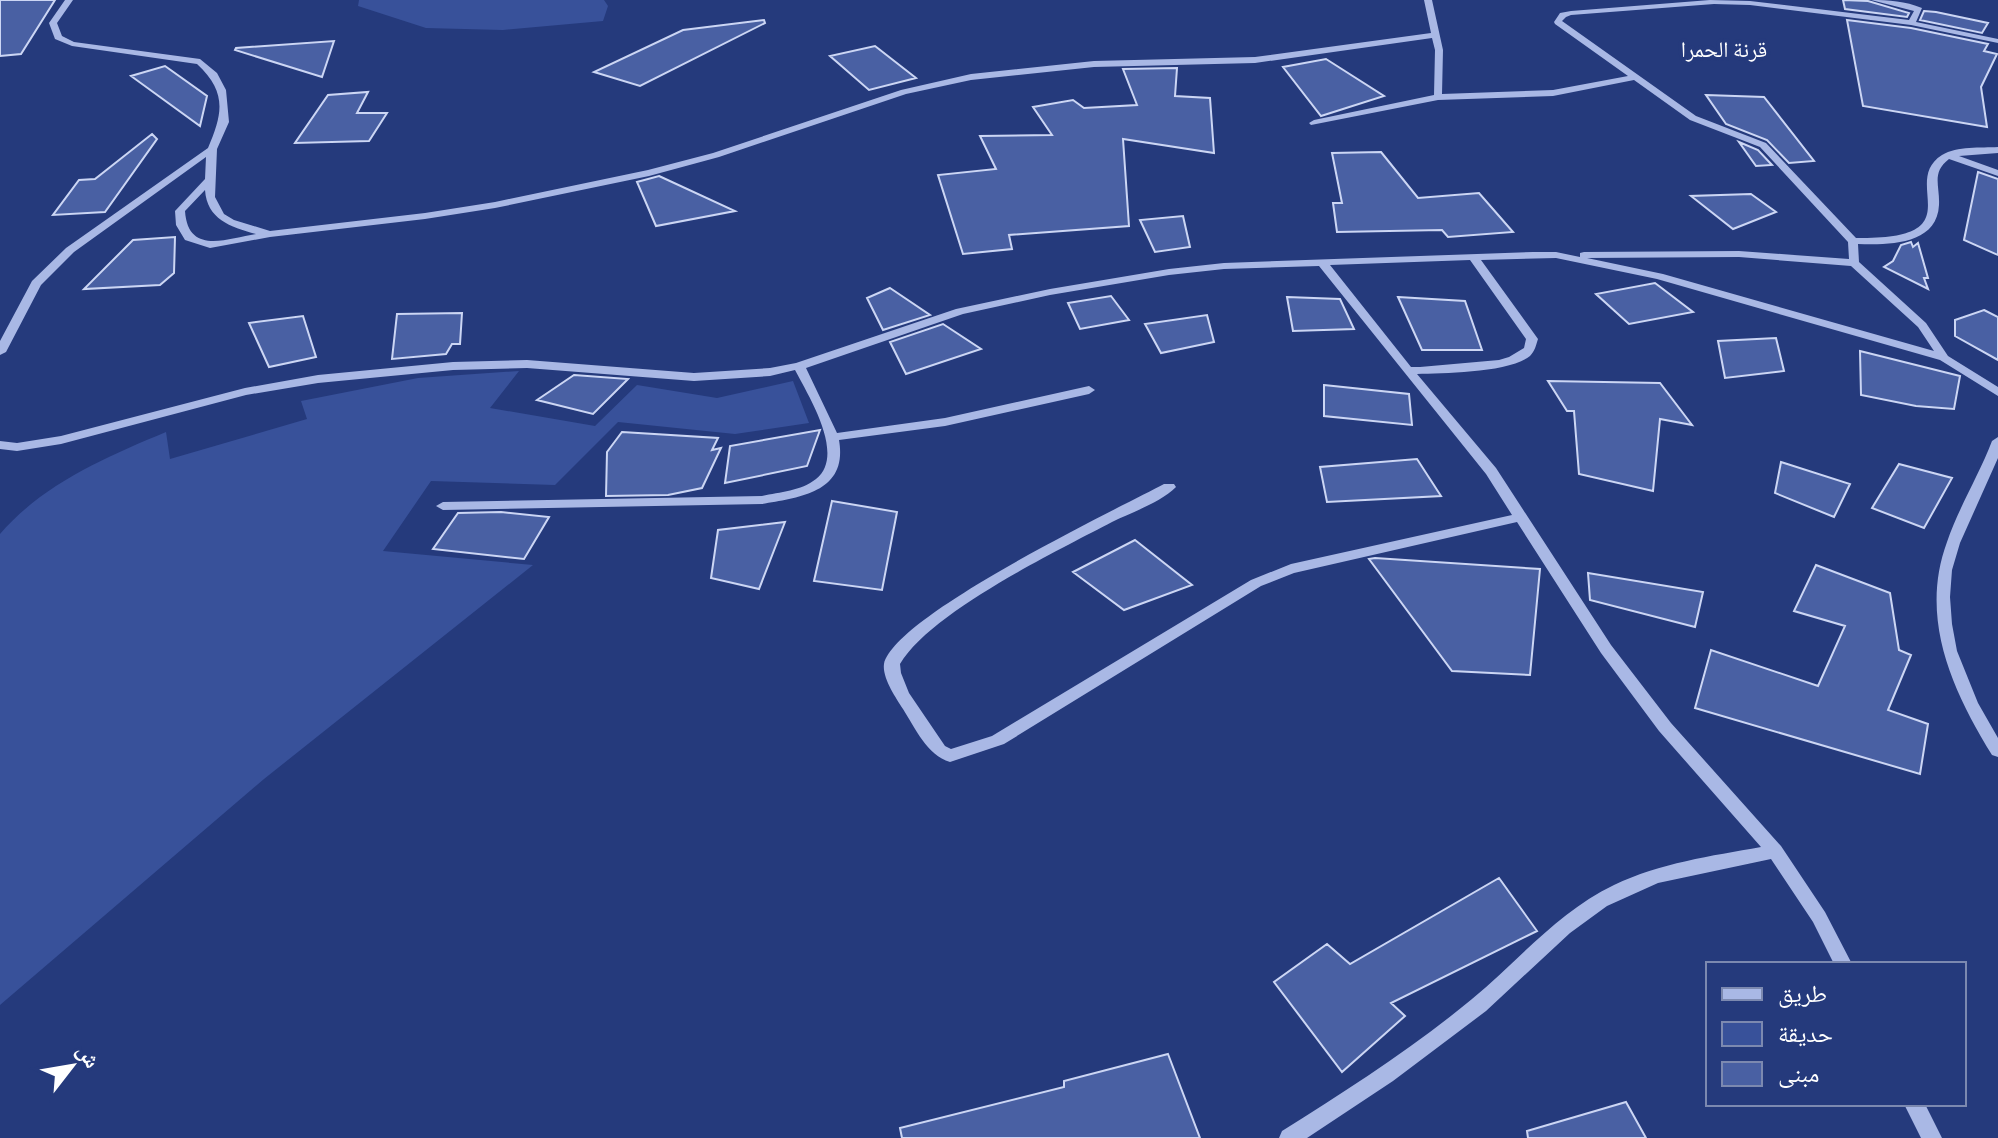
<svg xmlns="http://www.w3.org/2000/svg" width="1998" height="1138" font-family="'Source Sans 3','Noto Naskh Arabic',sans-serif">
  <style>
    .green { fill: #38519a }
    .building { fill: #4960a3; stroke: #ccd6f4; stroke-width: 2 }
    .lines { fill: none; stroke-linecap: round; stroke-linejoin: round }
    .minor { fill: #a9b8e5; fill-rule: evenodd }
    .labels { text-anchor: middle; stroke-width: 8; stroke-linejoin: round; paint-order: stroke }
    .far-quarter-label { font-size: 22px; fill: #fff; stroke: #253a7c }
  </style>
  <rect width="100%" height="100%" fill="#253a7c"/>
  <path class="green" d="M 359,0 L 604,0 L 608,6 L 603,21 L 503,30 L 426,28 L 358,6 Z
    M 519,371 L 490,408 L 595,426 L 637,385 L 717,398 L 793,381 L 809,423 L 735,434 L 618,422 L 555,485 L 431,481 L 383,551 L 533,565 L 264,779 L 0,1005 L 0,534 C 43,484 106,457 166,432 L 170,459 L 307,419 L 301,401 L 418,378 Z"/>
  <path class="building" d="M 0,0 L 55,0 L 21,54 L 0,56 Z
    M 1843,0 L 1868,1 L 1909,13 L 1907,17 L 1845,9 Z
    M 1924,11 L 1936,12 L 1988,23 L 1982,33 L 1920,20 Z
    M 764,20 L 765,23 L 640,86 L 594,72 L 683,30 Z
    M 1847,20 L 1911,28 L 1988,44 L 1984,51 L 1997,54 L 1981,87 L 1987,127 L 1863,106 Z
    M 334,41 L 322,77 L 235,50 L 236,48 Z
    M 875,46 L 916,78 L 869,90 L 830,56 Z
    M 1326,59 L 1384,96 L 1321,116 L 1283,67 Z
    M 165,66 L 207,96 L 200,126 L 131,76 Z
    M 1177,68 L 1175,96 L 1210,98 L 1214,153 L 1123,139 L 1129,226 L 1009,235 L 1012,249 L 963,254 L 938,175 L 996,169 L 980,136 L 1052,135 L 1033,107 L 1073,100 L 1084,108 L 1137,105 L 1123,69 Z
    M 368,92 L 357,113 L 387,113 L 369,141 L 295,143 L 328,95 Z
    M 1706,95 L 1764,97 L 1814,161 L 1789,163 L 1767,140 L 1726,124 Z
    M 152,134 L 157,139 L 105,212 L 53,215 L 79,180 L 95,179 Z
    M 1739,142 L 1758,150 L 1772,165 L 1756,166 Z
    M 1381,152 L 1418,198 L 1479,193 L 1513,232 L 1448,237 L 1442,230 L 1337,232 L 1333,203 L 1342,203 L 1332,153 Z
    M 1978,172 L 1998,179 L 1998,255 L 1964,240 Z
    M 659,176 L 735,211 L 656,226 L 637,182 Z
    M 1751,194 L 1776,212 L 1733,229 L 1691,196 Z
    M 1183,216 L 1190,247 L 1155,252 L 1140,220 Z
    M 175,237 L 174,273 L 160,285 L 84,289 L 133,240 Z
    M 1911,242 L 1913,247 L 1918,243 L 1928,278 L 1924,278 L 1928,289 L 1884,267 L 1893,261 L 1901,245 Z
    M 1655,283 L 1693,312 L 1629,324 L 1596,294 Z
    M 890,288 L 930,315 L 883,330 L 867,298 Z
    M 1111,296 L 1129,320 L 1080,329 L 1068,303 Z
    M 1287,297 L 1340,299 L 1354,329 L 1293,331 Z
    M 1398,297 L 1465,301 L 1482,350 L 1422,350 Z
    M 1984,310 L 1998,317 L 1998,360 L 1955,336 L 1955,320 Z
    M 462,313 L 460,344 L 452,344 L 446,354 L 392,359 L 397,314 Z
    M 1207,315 L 1214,342 L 1161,353 L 1145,324 Z
    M 303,316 L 316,357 L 269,367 L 249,323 Z
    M 943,324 L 981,349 L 906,374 L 890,342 Z
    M 1776,338 L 1784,371 L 1725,378 L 1718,341 Z
    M 1860,351 L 1960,376 L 1954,409 L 1916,406 L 1861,395 Z
    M 574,375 L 628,379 L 593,414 L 537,400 Z
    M 1548,381 L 1660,383 L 1692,425 L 1660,419 L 1653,491 L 1579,474 L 1574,411 L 1567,411 Z
    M 1324,385 L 1409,394 L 1412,425 L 1324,416 Z
    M 820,430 L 807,466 L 725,483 L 730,446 Z
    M 622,432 L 718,438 L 712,450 L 721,448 L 702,488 L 668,495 L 606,496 L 607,452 Z
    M 1417,459 L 1441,496 L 1327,502 L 1320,467 Z
    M 1781,462 L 1850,484 L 1834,517 L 1775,493 Z
    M 1899,464 L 1952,478 L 1924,528 L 1872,508 Z
    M 832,501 L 897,512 L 882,590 L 814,581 Z
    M 501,512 L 549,517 L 524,559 L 433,549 L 458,513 Z
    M 785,522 L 759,589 L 711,578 L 718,530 Z
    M 1135,540 L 1192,585 L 1124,610 L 1073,572 Z
    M 1375,558 L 1540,569 L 1530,675 L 1452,671 L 1369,559 Z
    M 1816,565 L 1890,593 L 1899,650 L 1911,655 L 1888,710 L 1928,724 L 1920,774 L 1695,708 L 1711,650 L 1818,686 L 1845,626 L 1794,611 Z
    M 1588,573 L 1703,592 L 1695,627 L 1590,600 Z
    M 1499,878 L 1537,931 L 1391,1003 L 1405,1016 L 1342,1072 L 1274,982 L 1327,944 L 1350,964 Z
    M 1168,1054 L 1200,1138 L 902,1138 L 900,1128 L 1064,1087 L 1064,1081 Z
    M 1626,1102 L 1646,1138 L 1528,1138 L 1527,1131 Z"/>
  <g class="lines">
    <path class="minor" d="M 65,0 L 73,0 L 57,23 L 62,36 L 74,42 L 200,59 L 217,73 L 226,90 L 229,122 L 217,149 L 215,197 L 224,214 L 234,220 L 270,231 L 425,213 L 495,202 L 648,170 L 713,153 L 901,90 L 971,74 L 1094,61 L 1255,57 L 1431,33 L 1424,0 L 1432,0 L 1443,50 L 1442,94 L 1553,90 L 1628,76 L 1555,24 L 1554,22 L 1560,13 L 1571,11 L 1710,0 L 1750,1 L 1909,20 L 1914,11 L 1871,0 C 1889,0 1905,1 1922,8 L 1916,22 L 1998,39 L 1998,43 L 1911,25 L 1750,5 L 1714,4 L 1571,15 L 1566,17 L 1562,21 L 1696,116 L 1766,143 L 1856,238 C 1977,240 1898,183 1942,155 C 1957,146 1981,148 1998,147 L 1998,153 L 1959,156 L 1998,170 L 1998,176 L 1949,159 C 1931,173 1940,185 1939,205 C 1937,245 1889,245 1858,244 L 1859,262 L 1926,323 L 1948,356 L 1998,387 L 1998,396 L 1940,360 L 1657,279 L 1556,258 L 1481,260 L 1538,339 C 1536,345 1535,351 1530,356 C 1509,373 1444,373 1417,374 L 1496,468 L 1611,645 L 1671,723 L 1781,846 L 1825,912 L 1852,964 L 1834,964 L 1813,922 L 1771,859 L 1658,883 L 1607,906 L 1570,933 L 1486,1011 L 1393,1081 L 1307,1138 L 1279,1138 L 1282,1131 C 1347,1090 1413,1048 1472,999 C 1519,960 1558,912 1614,885 C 1660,863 1711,856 1761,847 L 1659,731 L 1601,653 L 1517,522 L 1294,573 L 1261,586 L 1004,744 L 950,762 C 927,755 915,728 903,709 C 896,698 882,678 884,664 C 895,615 1115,510 1164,484 L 1174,484 L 1176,487 C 1160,503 1132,512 1112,522 C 1055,552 931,612 900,664 L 901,673 L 909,693 L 945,746 L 951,749 L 992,736 L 1251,580 L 1291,564 L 1512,515 L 1486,474 L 1319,266 L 1224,269 L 1169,275 L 1050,295 L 963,314 L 806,368 L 837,433 L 945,418 L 1089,386 L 1095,390 L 1089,394 L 945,426 L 839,440 C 848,492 801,497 762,504 L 443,510 L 436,506 L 443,502 L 762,496 C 780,492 801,491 816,479 C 846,455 809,397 795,370 L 770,376 L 694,381 L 527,368 L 453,370 L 318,383 L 246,395 L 61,444 L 17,451 L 0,449 L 0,441 L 17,443 L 61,436 L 245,388 L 318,375 L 453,362 L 527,360 L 694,373 L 770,368 L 796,363 L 956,309 L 1050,289 L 1169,269 L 1224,263 L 1533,252 L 1556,252 L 1580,257 L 1580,253 L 1584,252 L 1739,251 L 1849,259 L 1848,242 L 1760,147 L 1690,120 L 1634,80 L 1553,96 L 1438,100 L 1311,125 L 1309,123 L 1314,120 L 1434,95 L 1435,50 L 1432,38 L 1255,63 L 1094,67 L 971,80 L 906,94 L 719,157 L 649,176 L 495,208 L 425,219 L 270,237 L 210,248 L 185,240 L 176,225 L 175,211 L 205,179 L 206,157 L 74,252 L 41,285 L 6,352 L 0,355 L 0,341 L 32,281 L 66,248 L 208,148 C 223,113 227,92 197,64 L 72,46 L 55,39 L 49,23 ZM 205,190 C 207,219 230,227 256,234 C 226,239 188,255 185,211 ZM 1739,257 L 1851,266 L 1918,327 L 1934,351 L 1663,274 L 1587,258 ZM 1470,260 L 1526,339 L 1524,348 L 1509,357 L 1499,360 L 1420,367 L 1411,367 L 1330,265 Z
      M 1998,437 L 1998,458 L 1960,543 L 1952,570 L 1950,597 L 1952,624 L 1957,651 L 1978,703 L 1998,738 L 1998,757 L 1992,755 C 1952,690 1919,618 1947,542 C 1959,507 1979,475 1992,441 Z
      M 1904,1104 L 1925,1104 L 1942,1138 L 1921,1138 Z"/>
  </g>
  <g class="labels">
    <g class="far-quarter-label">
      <text x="1724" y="57">قرنة الحمرا</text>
    </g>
  </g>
  <rect x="1706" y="962" width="260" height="144" fill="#253a7c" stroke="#7c89b0" stroke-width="2"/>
  <rect x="1722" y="988" width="40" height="12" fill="#a9b8e5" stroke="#7c89b0" stroke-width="2"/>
  <text x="1778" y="1002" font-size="24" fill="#ffffff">طريق</text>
  <rect x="1722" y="1022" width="40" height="24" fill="#38519a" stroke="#7c89b0" stroke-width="2"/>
  <text x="1778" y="1042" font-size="24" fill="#ffffff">حديقة</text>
  <rect x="1722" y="1062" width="40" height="24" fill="#4960a3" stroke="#7c89b0" stroke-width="2"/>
  <text x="1778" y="1082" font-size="24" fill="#ffffff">مبنى</text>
  <g transform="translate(72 1066) rotate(59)" stroke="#253a7c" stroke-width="6" paint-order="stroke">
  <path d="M0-6L14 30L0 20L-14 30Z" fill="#ffffff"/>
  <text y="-12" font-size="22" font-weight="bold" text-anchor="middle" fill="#ffffff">ش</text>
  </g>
</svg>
